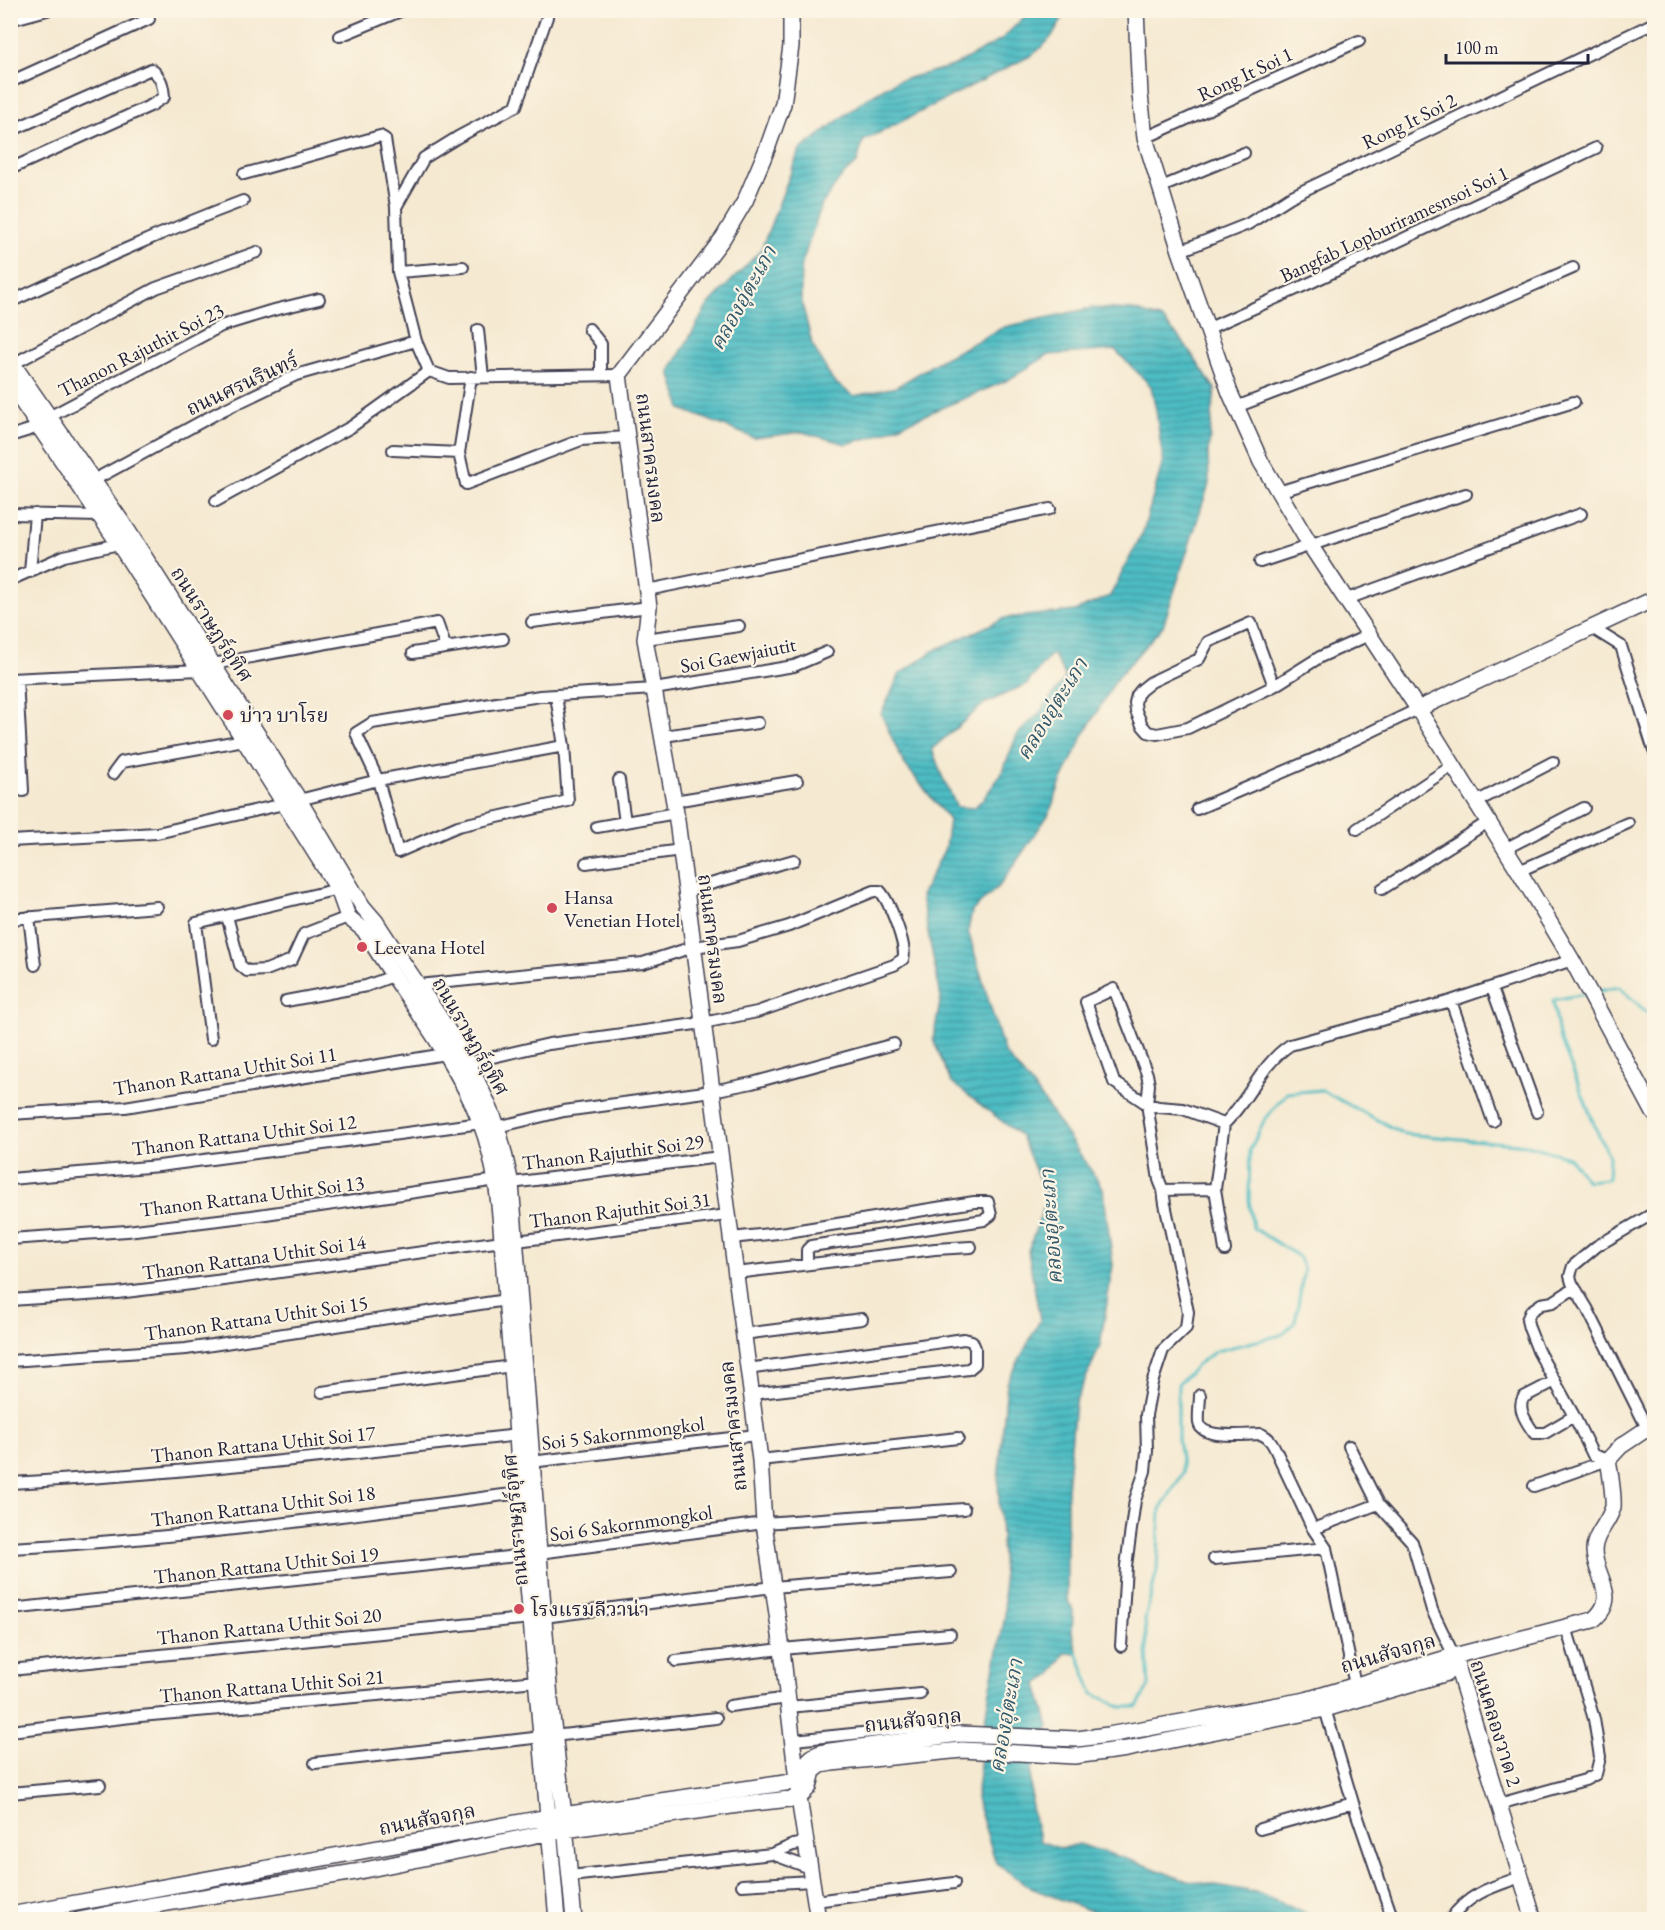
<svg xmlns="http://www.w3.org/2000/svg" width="1665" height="1930" font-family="'EB Garamond','Noto Serif Thai',serif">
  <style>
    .water { fill: url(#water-rules); stroke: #386f7f; stroke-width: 1.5; fill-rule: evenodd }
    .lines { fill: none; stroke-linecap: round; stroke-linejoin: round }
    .stream { stroke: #4dbcc3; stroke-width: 3 }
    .street-casing { stroke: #424052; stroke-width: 14 }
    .secondary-casing { stroke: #424052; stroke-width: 18 }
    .street { stroke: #fff; stroke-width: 10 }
    .secondary { stroke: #fff; stroke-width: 15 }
    .poi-dot { fill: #d1495b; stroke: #fcf5e5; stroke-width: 2 }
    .labels { text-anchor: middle; stroke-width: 4.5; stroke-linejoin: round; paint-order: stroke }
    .street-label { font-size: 20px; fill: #22223b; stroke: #fcf5e5 }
    .poi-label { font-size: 20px; fill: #22223b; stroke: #fcf5e5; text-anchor: start }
    .water-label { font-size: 21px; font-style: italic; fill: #31586b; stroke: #fcf5e5 }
  </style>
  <defs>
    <pattern id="water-rules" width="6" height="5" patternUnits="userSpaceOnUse" patternTransform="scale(1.5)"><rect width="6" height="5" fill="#4dbcc3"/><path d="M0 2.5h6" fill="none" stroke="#4098a0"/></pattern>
  </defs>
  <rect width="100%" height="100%" fill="#fcf5e5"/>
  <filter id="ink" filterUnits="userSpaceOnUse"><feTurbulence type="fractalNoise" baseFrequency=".0167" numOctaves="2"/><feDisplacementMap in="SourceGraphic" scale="12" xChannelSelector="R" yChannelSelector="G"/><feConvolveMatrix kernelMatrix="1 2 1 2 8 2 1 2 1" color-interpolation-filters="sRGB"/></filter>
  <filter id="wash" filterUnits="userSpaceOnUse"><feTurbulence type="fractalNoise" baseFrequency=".008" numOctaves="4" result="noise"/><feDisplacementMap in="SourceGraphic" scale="24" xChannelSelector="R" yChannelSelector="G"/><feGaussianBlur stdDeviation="1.35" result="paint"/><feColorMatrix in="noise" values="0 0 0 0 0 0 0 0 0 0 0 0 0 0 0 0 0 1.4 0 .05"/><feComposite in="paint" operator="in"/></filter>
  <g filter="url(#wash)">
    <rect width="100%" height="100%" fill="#f5e9d1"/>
    <path class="water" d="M 1030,11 L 1065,11 C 1057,32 1050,41 1032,55 L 863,141 L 857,163 L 843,175 L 822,204 L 801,266 L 801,298 L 812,344 L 833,381 L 854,396 L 896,387 L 941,360 L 1004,327 L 1091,308 L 1133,310 L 1162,319 L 1184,343 L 1215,389 L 1208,453 L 1209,484 L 1163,626 L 1117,678 L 1084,734 L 1061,782 L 1049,814 L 1001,884 L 972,911 L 968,931 L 1004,1052 L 1039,1094 L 1103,1188 L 1113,1265 L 1100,1346 L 1075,1403 L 1067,1489 L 1067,1598 L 1073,1611 L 1072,1632 L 1078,1654 L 1065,1653 L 1050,1676 L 1037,1684 L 1049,1727 L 1031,1770 L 1031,1808 L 1040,1841 L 1061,1849 L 1078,1844 L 1143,1864 L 1181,1879 L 1255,1892 L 1319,1919 L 1112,1919 L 1031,1888 L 996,1863 L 976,1799 L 987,1706 L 1005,1616 L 998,1481 L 1007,1383 L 1040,1320 L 1028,1251 L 1047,1198 L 1021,1136 L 951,1082 L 933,1039 L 941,998 L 921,896 L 945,848 L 949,820 L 903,762 L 881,714 L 900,674 L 933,651 L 1005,618 L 1075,611 L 1110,596 L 1143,532 L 1163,461 L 1156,410 L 1151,386 L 1115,350 L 1048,355 L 1008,380 L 875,436 L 846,444 L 802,432 L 754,438 L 681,409 L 670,371 L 708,305 L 761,250 L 799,151 L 867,98 L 897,81 L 953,66 L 1001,40 ZM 1052,653 L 1066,677 L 1039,713 L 1017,735 L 1002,773 L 984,798 L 974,808 L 957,807 L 942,776 L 932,749 L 984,704 L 1027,684 Z"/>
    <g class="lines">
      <path class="stream" d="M 1594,992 L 1619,987 L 1654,1019
        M 1077,1652 L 1093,1694 L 1122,1707 L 1137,1707 L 1149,1686 L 1145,1619 L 1157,1570 L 1160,1510 L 1183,1473 L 1178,1438 L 1178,1384 L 1198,1364 L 1216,1351 L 1281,1335 L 1295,1322 L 1304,1270 L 1298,1256 L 1253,1228 L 1249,1200 L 1250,1150 L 1265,1119 L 1287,1093 L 1321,1090 L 1404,1134 L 1527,1145 L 1569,1157 L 1587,1181 L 1608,1179 L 1609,1156 L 1596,1129 L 1559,1036 L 1553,1000 L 1584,994"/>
    </g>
  </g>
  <g filter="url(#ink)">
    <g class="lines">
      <g class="street-casing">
        <path id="street" d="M 546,10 L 547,17 L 516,106 L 458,137 L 424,158 L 396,207 L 398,272 L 416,341 L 429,371 L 449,378 L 619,375
          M 10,20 L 47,10
          M 340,36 L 403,10
          M 10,82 L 149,19
          M 10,131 L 151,69 C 161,77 163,84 164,97 L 152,105 L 10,169
          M 1145,138 L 1359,41
          M 244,174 L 380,136 L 385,139 L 396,207
          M 1159,188 L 1244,153
          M 1180,251 L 1248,224 L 1290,197 L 1654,23
          M 398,272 L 463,267
          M 10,302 C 87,266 163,231 243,201
          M 589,329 L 601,344 L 601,375
          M 1207,329 L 1312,282 L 1596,148
          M 478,330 L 483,377
          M 13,364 L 156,288 L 257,252
          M 471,377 L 459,453 L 466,484 L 581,440 L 627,437
          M 1236,407 L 1376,354 L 1573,268
          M 49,417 L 221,326 L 270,311 L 319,299
          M 10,436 L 39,427
          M 393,450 L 459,453
          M 92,481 L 219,412 L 296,375 L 416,341
          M 1278,492 L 1574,402
          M 216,501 L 351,427 L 429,371
          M 10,514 L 100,516
          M 1260,562 L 1466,494
          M 30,572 L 35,514
          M 10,580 L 64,556 L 119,544
          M 647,590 L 1050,509
          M 1347,599 L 1581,514
          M 532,622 L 649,607
          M 1592,628 L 1621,646 L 1654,751
          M 645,639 L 739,626
          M 413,653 L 503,639
          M 213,664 L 437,623 L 446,648
          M 10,679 L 200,670
          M 17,679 L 23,791
          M 1274,686 L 1251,623 L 1208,642 L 1199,659 L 1151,682 L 1141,690 L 1137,695 L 1135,703 L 1136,711 L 1142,725 L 1148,732 L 1157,734 L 1188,728 L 1274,686 L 1320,657 L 1369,635
          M 556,696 L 564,746 L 568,801 L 458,826 L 398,852 L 378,780 L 356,733 L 372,723 L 540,696 L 654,689 L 794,666 L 827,652
          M 663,736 L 758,723
          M 113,774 L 122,762 L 244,740
          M 619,780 L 625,822
          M 299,800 L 378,780 L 564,746
          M 674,801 L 797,781
          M 1476,802 L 1553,762
          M 1197,809 L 1323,755 L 1418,709
          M 597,827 L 676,813
          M 1357,829 L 1452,766
          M 10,841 L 157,833 L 284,804
          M 1505,849 L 1584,808
          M 586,863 L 681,850
          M 1519,871 L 1628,823
          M 1382,889 L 1488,822
          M 686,891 L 794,860
          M 227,916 L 240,965 L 247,971 L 266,970 L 292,960 L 304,934 L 348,917
          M 29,917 L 35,965
          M 10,919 L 157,907
          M 418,985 L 643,963 L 693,947 L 738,941 L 789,926 L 874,891 L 880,891 C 889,901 908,947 903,959 L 894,965 L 757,1012 L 703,1023 L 549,1044 L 467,1063
          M 1492,988 L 1537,1112
          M 286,1001 L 366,986 L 393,976
          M 1451,1001 L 1493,1121
          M 211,1039 L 196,923 L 338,889
          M 10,1114 L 125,1107 L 445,1054
          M 1224,1124 L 1215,1189 L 1225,1250
          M 497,1127 L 564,1111 L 712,1091 L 752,1083 L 894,1044
          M 10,1179 L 159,1166 L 481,1123
          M 511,1183 L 720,1157
          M 1163,1190 L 1215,1189
          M 731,1238 L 787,1232 L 974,1202 L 988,1202 L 991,1215 L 984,1220 L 811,1246 L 807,1250 L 807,1264
          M 10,1239 L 127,1231 L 252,1216 L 497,1180
          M 516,1241 L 728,1215
          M 736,1273 L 935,1249 L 971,1247
          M 10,1300 L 117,1293 L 216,1281 L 502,1241
          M 743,1334 L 862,1319
          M 10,1361 L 186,1349 L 506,1300
          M 747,1369 L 964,1339 L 972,1341 L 975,1348 L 975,1364 L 969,1369 L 751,1394
          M 1555,1381 L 1524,1397 C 1516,1408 1527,1423 1534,1433 L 1545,1433 L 1574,1416
          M 322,1392 L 512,1366
          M 1200,1395 C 1200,1403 1198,1414 1199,1423 C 1202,1440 1247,1434 1261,1434 C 1270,1438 1273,1444 1277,1453 L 1313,1529 L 1326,1548 L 1355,1685
          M 1648,1430 L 1587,1308 L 1572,1283 L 1570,1276 L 1573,1266 L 1597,1246 L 1654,1213
          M 1349,1446 L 1378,1504 L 1412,1542 L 1432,1610 L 1454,1656
          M 760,1460 L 958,1438
          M 531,1462 L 756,1435
          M 10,1483 C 180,1474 349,1454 518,1435
          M 1534,1486 L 1608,1460 L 1593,1455 L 1574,1416 L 1538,1351 L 1529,1328 L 1527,1320 L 1531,1311 L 1541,1304 L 1553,1302 L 1570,1291 L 1577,1291
          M 1313,1529 L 1378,1504
          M 10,1548 C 181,1539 350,1515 520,1493
          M 539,1553 L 764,1523 L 964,1509
          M 1214,1559 L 1326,1548
          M 10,1609 L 526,1555
          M 544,1617 L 773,1587 L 951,1572
          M 1121,1646 L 1126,1566 L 1135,1500 L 1145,1471 L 1147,1451 L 1146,1415 L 1152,1383 L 1163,1350 L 1186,1328 L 1188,1312 L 1165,1204 L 1163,1190 L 1159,1180 L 1147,1104 L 1149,1085 L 1147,1074 L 1114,989 L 1086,1002 L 1114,1082 L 1147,1104 L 1159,1107 L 1183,1109 L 1224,1124 C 1249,1100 1261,1064 1290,1045 L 1451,1001 L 1572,960
          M 676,1661 L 782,1649 L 950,1634
          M 10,1670 L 532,1618
          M 730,1706 L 788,1698
          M 789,1707 L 920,1694
          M 1325,1709 L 1353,1803 L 1390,1911 L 1395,1920
          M 10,1731 L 140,1716 L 537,1681
          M 553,1736 L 716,1718
          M 794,1740 L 930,1726
          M 315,1763 L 542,1737
          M 10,1793 L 100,1785
          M 1499,1804 L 1585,1780 L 1596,1774 L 1600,1757 L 1594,1719 L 1566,1627
          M 1260,1829 L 1353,1803
          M 772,1854 L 810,1868
          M 570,1876 L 772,1854 L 793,1845 L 806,1843
          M 742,1885 L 812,1881
          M 815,1901 L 954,1883
          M 1450,1920 C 1469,1893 1492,1887 1521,1877"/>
      </g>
      <g class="secondary-casing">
        <path id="secondary" d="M 791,10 L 791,46 L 783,104 L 767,149 L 745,201 L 723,238 L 619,375 L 649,607 L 645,639 L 676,813 L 760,1460 L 764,1523 L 782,1649 L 799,1798 L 818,1920
          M 1136,10 L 1140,95 L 1145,138 L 1180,251 L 1230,393 L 1261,462 L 1310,545 L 1418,709 L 1519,871 L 1572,960 L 1654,1113
          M 10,360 L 128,531 L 296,795 L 363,907 L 376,922 C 416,985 465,1046 493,1116 C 502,1137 505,1161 511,1183 L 550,1699 L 564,1816 L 574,1920
          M 10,384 L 119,544 L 244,740 L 338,889 L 348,917 L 364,930 C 402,993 453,1053 480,1121 C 502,1177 501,1238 506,1297 C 511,1362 518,1427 520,1493 L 557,1920
          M 1418,709 L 1654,599
          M 1454,1656 L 1534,1920
          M 10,1915 L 549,1817 L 792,1782 C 811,1767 800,1756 830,1751 L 959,1734 L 1077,1739 L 1108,1735 L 1306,1700 L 1454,1656 L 1593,1620 C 1621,1597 1595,1578 1594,1551 C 1594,1534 1609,1523 1613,1507 C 1614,1498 1610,1470 1608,1460 L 1621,1446 L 1654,1424
          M 79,1920 L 149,1906 L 355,1872 L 551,1832 L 745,1804 L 799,1798 L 809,1787 L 813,1771 L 821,1765 L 832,1763 L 962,1750 L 1074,1756 L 1127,1749 L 1325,1709 L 1447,1673 L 1454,1656"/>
      </g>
      <use href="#street" class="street"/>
      <use href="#secondary" class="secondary"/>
    </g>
  </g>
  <g class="poi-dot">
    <circle cx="228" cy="715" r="6"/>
    <circle cx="552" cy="908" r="6"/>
    <circle cx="362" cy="947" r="6"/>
    <circle cx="519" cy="1609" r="6"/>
  </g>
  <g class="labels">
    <g class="street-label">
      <text transform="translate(1245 74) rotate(-25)" y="7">Rong It Soi 1</text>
      <text transform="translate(1409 121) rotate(-26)" y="7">Rong It Soi 2</text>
      <text transform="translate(1394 224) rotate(-25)" y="7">Bangfab Lopburiramesnsoi Soi 1</text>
      <text transform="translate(141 350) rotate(-27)" y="7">Thanon Rajuthit Soi 23</text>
      <text transform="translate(242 384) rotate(-25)" y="7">ถนนศรนรินทร์</text>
      <text transform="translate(651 458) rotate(83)" y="7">ถนนสาครมงคล</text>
      <text transform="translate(212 624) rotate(57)" y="7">ถนนราษฏร์อุทิศ</text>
      <text transform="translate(738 655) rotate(-11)" y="7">Soi Gaewjaiutit</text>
      <text transform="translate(713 939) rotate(83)" y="7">ถนนสาครมงคล</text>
      <text transform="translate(471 1036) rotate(60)" y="7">ถนนราษฏร์อุทิศ</text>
      <text transform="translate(225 1071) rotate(-9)" y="7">Thanon Rattana Uthit Soi 11</text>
      <text transform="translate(244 1135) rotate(-7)" y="7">Thanon Rattana Uthit Soi 12</text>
      <text transform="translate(613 1152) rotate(-7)" y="7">Thanon Rajuthit Soi 29</text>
      <text transform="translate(252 1196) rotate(-7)" y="7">Thanon Rattana Uthit Soi 13</text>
      <text transform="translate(620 1210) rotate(-7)" y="7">Thanon Rajuthit Soi 31</text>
      <text transform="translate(254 1257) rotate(-8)" y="7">Thanon Rattana Uthit Soi 14</text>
      <text transform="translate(256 1318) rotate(-8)" y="7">Thanon Rattana Uthit Soi 15</text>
      <text transform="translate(733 1426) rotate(-96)" y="7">ถนนสาครมงคล</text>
      <text transform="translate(623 1433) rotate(-7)" y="7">Soi 5 Sakornmongkol</text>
      <text transform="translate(263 1444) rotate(-6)" y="7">Thanon Rattana Uthit Soi 17</text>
      <text transform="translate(263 1506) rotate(-7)" y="7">Thanon Rattana Uthit Soi 18</text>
      <text transform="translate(515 1520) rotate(-95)" y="7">ถนนราษฏร์อุทิศ</text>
      <text transform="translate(631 1523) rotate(-8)" y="7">Soi 6 Sakornmongkol</text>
      <text transform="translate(266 1565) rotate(-6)" y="7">Thanon Rattana Uthit Soi 19</text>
      <text transform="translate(269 1626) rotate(-6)" y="7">Thanon Rattana Uthit Soi 20</text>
      <text transform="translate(1388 1653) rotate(-16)" y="7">ถนนสัจจกุล</text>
      <text transform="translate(272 1686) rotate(-5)" y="7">Thanon Rattana Uthit Soi 21</text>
      <text transform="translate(913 1720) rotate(-6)" y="7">ถนนสัจจกุล</text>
      <text transform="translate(1496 1723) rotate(73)" y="7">ถนนคลองวาด 2</text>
      <text transform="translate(427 1819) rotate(-11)" y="7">ถนนสัจจกุล</text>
    </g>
    <g class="poi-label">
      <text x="240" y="722">บ่าว บาโรย</text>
      <text x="564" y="904">Hansa<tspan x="564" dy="23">Venetian Hotel</tspan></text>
      <text x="374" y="954">Leevana Hotel</text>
      <text x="531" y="1616">โรงแรมลีวาน่า</text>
    </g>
    <g class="water-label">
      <text transform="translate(743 298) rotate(-61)" y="7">คลองอุ่ตะเภา</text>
      <text transform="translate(1052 709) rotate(-58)" y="7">คลองอุ่ตะเภา</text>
      <text transform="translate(1051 1227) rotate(-94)" y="7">คลองอุ่ตะเภา</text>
      <text transform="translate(1006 1716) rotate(-80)" y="7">คลองอุ่ตะเภา</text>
    </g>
  </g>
  <rect width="1665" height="1930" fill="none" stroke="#fcf5e5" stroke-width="36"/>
  <path d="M1446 54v9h142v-9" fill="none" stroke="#22223b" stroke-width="3"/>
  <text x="1455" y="54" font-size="18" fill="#22223b" stroke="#fcf5e5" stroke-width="4.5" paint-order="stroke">100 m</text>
</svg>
